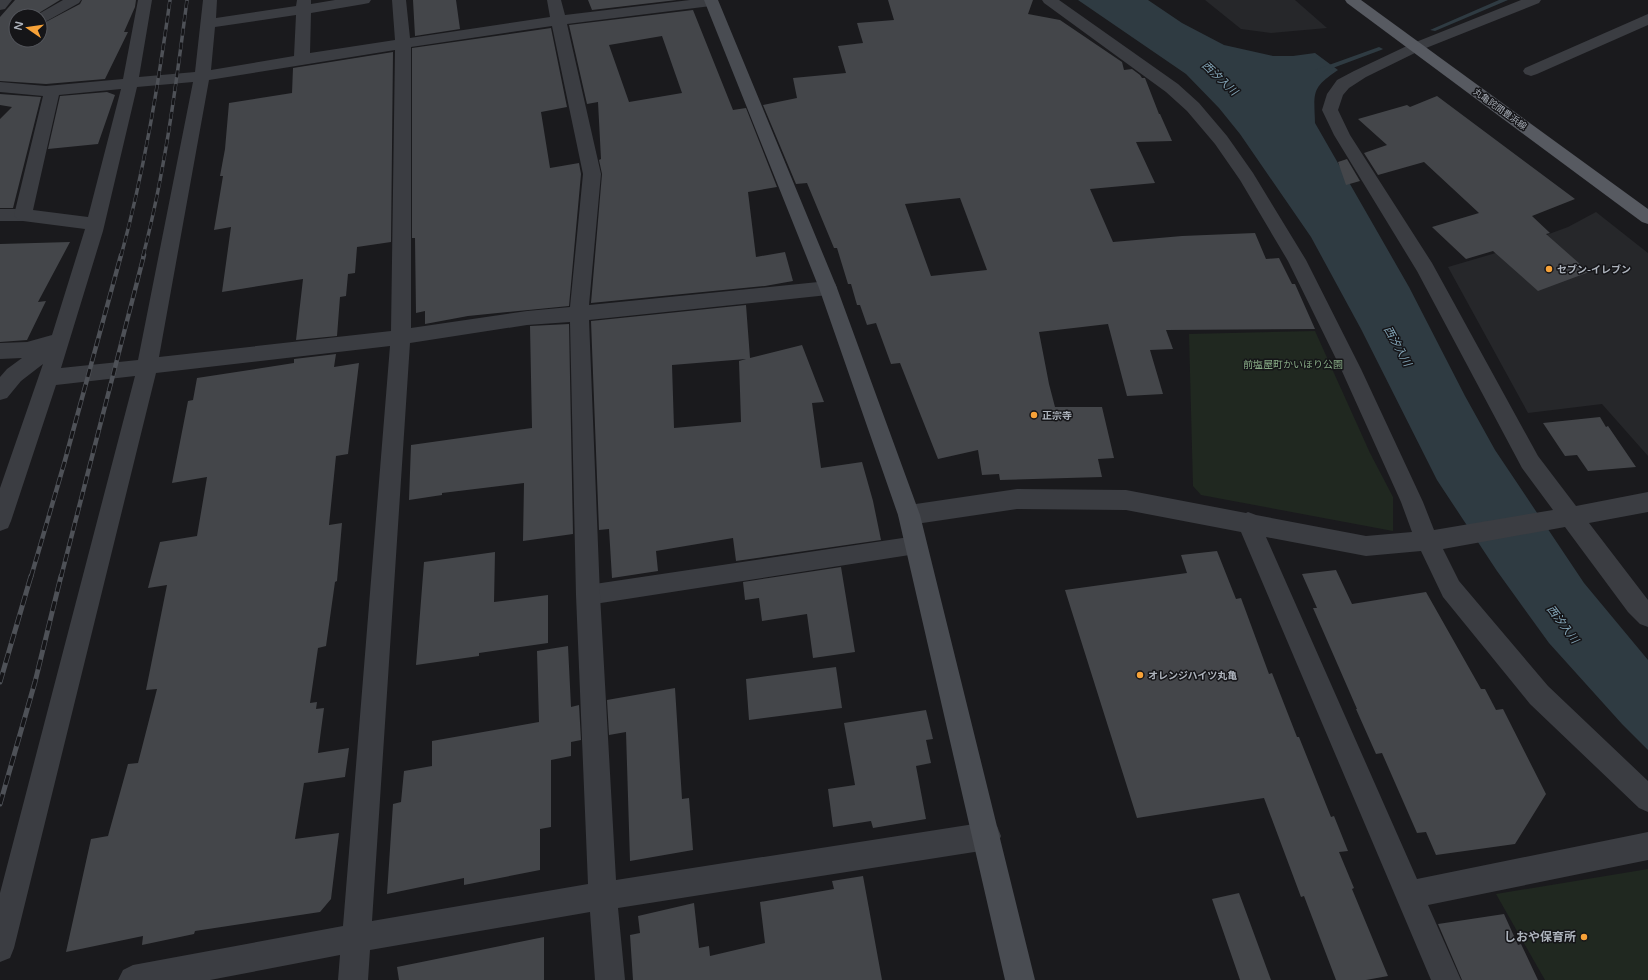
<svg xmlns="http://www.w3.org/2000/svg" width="1648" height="980" font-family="'Varela Round','Noto Sans JP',sans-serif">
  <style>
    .built { fill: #26272a }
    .green { fill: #202820 }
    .water { fill: #2f3b42 }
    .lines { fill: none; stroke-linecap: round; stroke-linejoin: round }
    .stream { fill: #2f3b42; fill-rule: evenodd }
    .building { fill: #44464a; fill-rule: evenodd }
    .lane { fill: #3b3d42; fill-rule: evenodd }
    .street { fill: #3b3d42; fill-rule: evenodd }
    .secondary { fill: #494c52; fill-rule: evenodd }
    .primary { fill: #575a61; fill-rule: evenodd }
    .rail-far2-casing { stroke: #4e5157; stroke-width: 3.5 }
    .rail-far1-casing { stroke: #4e5157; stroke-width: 4.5 }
    .rail-casing { stroke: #4e5157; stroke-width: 5 }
    .rail-far2 { stroke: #151518; stroke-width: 2.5; stroke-dasharray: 7; stroke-linecap: butt }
    .rail-far1 { stroke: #151518; stroke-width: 3; stroke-dasharray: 8; stroke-linecap: butt }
    .rail { stroke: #151518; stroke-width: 3.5; stroke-dasharray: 10; stroke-linecap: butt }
    .poi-dot { fill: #f7a238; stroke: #151518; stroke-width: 1.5 }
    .labels { text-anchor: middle; stroke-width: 3; stroke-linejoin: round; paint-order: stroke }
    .far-street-label { font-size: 9px; fill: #adb3bc; stroke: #151518 }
    .poi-label { font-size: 10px; font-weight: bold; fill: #adb3bc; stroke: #151518; text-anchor: start }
    .park-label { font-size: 10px; fill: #85a883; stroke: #151518 }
    .water-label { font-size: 11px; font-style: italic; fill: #83a5b7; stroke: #151518 }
    .near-poi-label { font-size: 12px; font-weight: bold; fill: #adb3bc; stroke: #151518; text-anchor: end }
  </style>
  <rect width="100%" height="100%" fill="#1a1a1d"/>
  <path class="built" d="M 1205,0 L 1295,0 L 1327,28 L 1271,33 L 1241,29 Z
    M 1596,212 L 1648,253 L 1648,456 L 1602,404 L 1528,413 L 1448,267 L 1506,250 L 1568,227 Z"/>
  <path class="green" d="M 1315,331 L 1370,453 L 1393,497 L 1393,531 L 1201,495 L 1193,486 L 1189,334 Z
    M 1648,869 L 1648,980 L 1545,980 L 1496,894 Z"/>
  <path class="water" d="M 1078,0 L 1148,0 L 1182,23 L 1224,45 L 1273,56 L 1293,56 L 1315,53 L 1338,70 C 1311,88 1314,92 1315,123 L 1409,287 L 1465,396 L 1495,450 L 1584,583 L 1648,660 L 1648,750 L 1622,724 L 1549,643 L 1497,571 L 1437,480 L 1361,329 L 1311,237 L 1240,134 L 1219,108 L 1186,74 Z"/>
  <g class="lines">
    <path class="stream" d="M 1499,0 L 1508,0 L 1435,31 L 1430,30 Z
      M 1379,47 L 1383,49 L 1381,50 L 1322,72 L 1319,72 L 1315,70 Z"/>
  </g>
  <path class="building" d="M 15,0 L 60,0 L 34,16 L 16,16 L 16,40 L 40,40 L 40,25 L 80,4 L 82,0 L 136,0 L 135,7 L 124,32 L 128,32 L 105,79 L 46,84 L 0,81 L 0,17 Z
    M 413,0 L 456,0 L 460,29 L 415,36 Z
    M 588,0 L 677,0 L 592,10 Z
    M 888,0 L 1033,0 L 1028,14 L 1060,20 L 1122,62 L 1124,70 L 1132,69 L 1140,75 L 1142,78 L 1145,78 L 1159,114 L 1160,114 L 1172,141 L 1136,142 L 1155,183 L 1090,189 L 1113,242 L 1182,236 L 1255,233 L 1266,259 L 1279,258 L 1292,284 L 1295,284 L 1315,329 L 1166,330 L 1173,349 L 1150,350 L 1163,394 L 1127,396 L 1108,324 L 1039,332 L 1049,384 L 1055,407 L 1102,407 L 1114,458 L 1098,459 L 1102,477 L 1000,480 L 999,474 L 982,475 L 978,450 L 938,459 L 900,363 L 891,364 L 876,323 L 867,325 L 860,305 L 857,305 L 851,284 L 848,284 L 837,248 L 834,248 L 807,183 L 796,184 L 763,105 L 797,98 L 793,78 L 846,73 L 838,46 L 863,43 L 857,23 L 894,20 ZM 960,198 L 987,270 L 931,276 L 905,204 Z
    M 693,10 L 733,110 L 746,108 L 777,187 L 748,192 L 756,257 L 785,252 L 793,281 L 765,286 L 591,303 L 602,174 L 599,160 L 601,159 L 598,102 L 587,104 L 569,25 ZM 662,36 L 682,93 L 629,102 L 609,45 Z
    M 551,28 L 567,107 L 541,112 L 550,168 L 579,163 L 581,174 L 569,306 L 468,316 L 425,324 L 425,311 L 416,313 L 415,238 L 412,238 L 412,48 Z
    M 393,52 L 391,242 L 357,247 L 355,273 L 348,274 L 346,296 L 340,297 L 337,336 L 296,340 L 303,279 L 222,292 L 231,227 L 214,230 L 223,176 L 220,176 L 225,149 L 229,103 L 292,93 L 293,68 Z
    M 107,92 L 115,95 L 98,144 L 48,149 L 60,96 Z
    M 0,94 L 41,97 L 13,208 L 0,208 L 0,119 L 12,107 L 0,105 Z
    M 1437,96 L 1575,199 L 1532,216 L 1550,233 L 1546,234 L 1589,272 L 1538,291 L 1493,251 L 1466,259 L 1432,227 L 1479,213 L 1424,162 L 1378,175 L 1364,153 L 1387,145 L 1358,119 L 1407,105 L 1410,107 Z
    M 1347,159 L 1360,181 L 1346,185 L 1338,162 Z
    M 70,242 L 38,302 L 46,301 L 27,340 L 0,342 L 0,244 Z
    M 746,305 L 750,358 L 802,345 L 824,402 L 812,403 L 821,468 L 862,462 L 873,501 L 881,540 L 736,561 L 733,538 L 656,551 L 658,571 L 612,578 L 609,529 L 599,530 L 591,321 ZM 746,359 L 739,361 L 741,422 L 674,428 L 672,365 Z
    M 569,324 L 573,534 L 523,541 L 524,483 L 442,493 L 442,495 L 409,500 L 411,445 L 532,428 L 530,326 Z
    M 336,354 L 334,367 L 359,363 L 348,454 L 336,456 L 329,525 L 342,523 L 337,581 L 335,582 L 326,646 L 318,648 L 310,703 L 317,702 L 316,709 L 324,708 L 318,753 L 349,748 L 345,777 L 304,783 L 295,839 L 339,833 L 331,899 L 320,912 L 195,931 L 194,934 L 142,945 L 143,936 L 66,952 L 91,839 L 108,836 L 128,764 L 138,763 L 157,689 L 146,690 L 167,585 L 148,588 L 160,542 L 197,536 L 207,477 L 172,483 L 188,401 L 193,400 L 197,378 L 294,363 L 294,359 Z
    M 1600,417 L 1606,427 L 1608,426 L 1636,467 L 1588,471 L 1577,455 L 1565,456 L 1543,423 Z
    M 1217,551 L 1236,599 L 1241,598 L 1269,674 L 1272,673 L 1297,737 L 1299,737 L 1331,817 L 1334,816 L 1348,851 L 1339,852 L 1354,888 L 1352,889 L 1388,976 L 1366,980 L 1336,980 L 1304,896 L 1301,897 L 1264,798 L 1137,818 L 1065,590 L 1187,573 L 1181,555 Z
    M 495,552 L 494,602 L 548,595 L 548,643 L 479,653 L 479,656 L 416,665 L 424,562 Z
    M 841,567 L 855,652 L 813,658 L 807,614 L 762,621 L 759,598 L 745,600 L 743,582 Z
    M 1336,570 L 1352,604 L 1426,592 L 1481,689 L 1485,689 L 1496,710 L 1503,709 L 1546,794 L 1515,844 L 1436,855 L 1426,832 L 1417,833 L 1382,753 L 1376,754 L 1356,709 L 1357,709 L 1313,608 L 1317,608 L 1302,574 Z
    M 568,646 L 571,707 L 579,705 L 581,740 L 571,742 L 571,756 L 551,760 L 551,827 L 540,829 L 540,870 L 464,885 L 464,878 L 387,894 L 393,804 L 401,802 L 404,771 L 432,766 L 432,741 L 539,722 L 537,651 Z
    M 836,667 L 842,708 L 749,720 L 746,679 Z
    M 675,688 L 682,799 L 689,798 L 693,850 L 630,861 L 626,732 L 609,735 L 607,700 Z
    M 926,710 L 933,739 L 926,740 L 931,763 L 916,766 L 926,819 L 873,828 L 871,821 L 833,827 L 828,789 L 855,785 L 844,723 Z
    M 863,876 L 882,980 L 633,980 L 630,935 L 640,933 L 638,916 L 694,903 L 699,948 L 709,946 L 710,956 L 765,943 L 760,902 L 834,889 L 832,881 Z
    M 1239,893 L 1271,980 L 1240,980 L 1212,899 Z
    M 1504,914 L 1518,945 L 1521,944 L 1538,980 L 1462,980 L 1438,924 Z
    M 544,937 L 544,980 L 399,980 L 397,967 Z"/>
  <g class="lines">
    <path class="lane" d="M 0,209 L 23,209 L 29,211 L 31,215 L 29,219 L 23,221 L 0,221 Z
      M 916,536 L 923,538 L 926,545 L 923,552 L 916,554 L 588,605 L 580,602 L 577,595 L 580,588 L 588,585 Z"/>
    <path class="street" d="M 0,0 L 12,0 L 5,9 L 0,10 Z
      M 63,0 L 81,0 L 79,3 L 45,22 L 40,24 L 40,16 L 35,16 Z
      M 138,0 L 152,0 L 139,77 L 195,72 L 203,0 L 217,0 L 216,18 L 296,6 L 297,0 L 311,0 L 311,4 L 335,0 L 371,0 L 369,3 L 364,4 L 311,13 L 310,53 L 395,40 L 392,0 L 406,0 L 410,38 L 550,17 L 547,0 L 561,0 L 565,15 L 690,0 L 717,0 L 718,2 L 716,5 L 711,6 L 567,24 L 601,174 L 589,305 L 828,281 L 835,283 L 837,288 L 835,293 L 828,295 L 589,320 L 600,595 L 616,880 L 987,822 L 997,826 L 1001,836 L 997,846 L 987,850 L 618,908 L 625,980 L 595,980 L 590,912 L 370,950 L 368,980 L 338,980 L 340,955 L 210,980 L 118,980 L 123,970 L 133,965 L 343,926 L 390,346 L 156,373 L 14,948 L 10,958 L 0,962 L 0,893 L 135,376 L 56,385 L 11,521 L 8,528 L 0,531 L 0,488 L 43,364 L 21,381 L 7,398 L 0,400 L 0,377 L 7,369 L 22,358 L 0,359 L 0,343 L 27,342 L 52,335 L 85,229 L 23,221 L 17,219 L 14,215 L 43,96 L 0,92 L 0,82 L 46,86 L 123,79 ZM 296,15 L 294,56 L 211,70 L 215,27 ZM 552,26 L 583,174 L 570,307 L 527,311 L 411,328 L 411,47 ZM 395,50 L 391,331 L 159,357 L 209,80 ZM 193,82 L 138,360 L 61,368 L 103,231 L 137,87 ZM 121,89 L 88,217 L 33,210 L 59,95 ZM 570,322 L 576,595 L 588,884 L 372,921 L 410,343 L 527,325 Z
      M 1042,0 L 1059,0 L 1178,84 L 1199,103 L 1227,136 L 1253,173 L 1306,260 L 1361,369 L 1423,502 L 1434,530 L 1553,510 L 1522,468 L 1417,271 L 1334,135 L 1322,110 L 1327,94 L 1337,80 L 1354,71 L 1411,44 L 1521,0 L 1541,0 L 1539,3 L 1421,50 L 1366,77 L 1349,88 L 1343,95 L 1338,110 L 1350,135 L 1432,263 L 1538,456 L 1576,506 L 1648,492 L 1648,512 L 1589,523 L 1648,600 L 1648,627 L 1640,624 L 1628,612 L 1565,527 L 1443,549 L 1459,581 L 1548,686 L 1648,781 L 1648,812 L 1639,808 L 1530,704 L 1443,597 L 1421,551 L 1366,556 L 1266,537 L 1417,879 L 1648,832 L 1648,860 L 1428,905 L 1461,980 L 1431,980 L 1241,532 L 1126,510 L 1017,509 L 909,525 L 901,522 L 898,515 L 901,508 L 909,505 L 1017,489 L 1126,490 L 1246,513 L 1248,512 L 1256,515 L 1366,536 L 1412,532 L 1401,502 L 1341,369 L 1288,261 L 1240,180 L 1215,144 L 1187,111 L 1166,92 L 1044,3 Z
      M 1648,14 L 1648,25 L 1537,74 L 1531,76 L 1525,74 L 1523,71 L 1525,68 Z"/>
    <path class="secondary" d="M 704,0 L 718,0 L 837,288 L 920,515 L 1035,980 L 1005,980 L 898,515 L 819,288 Z"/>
    <path class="primary" d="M 1345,0 L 1361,0 L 1648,209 L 1648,224 L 1642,222 L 1347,3 Z"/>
    <g class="rail-far2-casing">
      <path id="rail-far2" d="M 121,256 C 144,172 158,86 170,0
        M 143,256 C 165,172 176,85 187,0"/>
    </g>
    <g class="rail-far1-casing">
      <path id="rail-far1" d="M 31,577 L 64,464 L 121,255
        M 61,577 L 144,255"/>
    </g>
    <g class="rail-casing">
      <path id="rail" d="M 0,682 L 31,576
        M 0,804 L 35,682 L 61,576"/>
    </g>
    <use href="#rail-far2" class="rail-far2"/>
    <use href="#rail-far1" class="rail-far1"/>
    <use href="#rail" class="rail"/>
  </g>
  <g class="poi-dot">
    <circle cx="1549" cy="269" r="4"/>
    <circle cx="1034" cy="415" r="4"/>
    <circle cx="1140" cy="675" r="4"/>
    <circle cx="1584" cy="937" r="4"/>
  </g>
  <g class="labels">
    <g class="far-street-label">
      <text transform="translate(1500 109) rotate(36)" y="3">丸亀詫間豊浜線</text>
    </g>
    <g class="poi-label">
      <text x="1557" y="273">セブン-イレブン</text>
      <text x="1042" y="419">正宗寺</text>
      <text x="1148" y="679">オレンジハイツ丸亀</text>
    </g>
    <g class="park-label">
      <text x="1293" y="368">前塩屋町かいほり公園</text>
    </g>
    <g class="water-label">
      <text transform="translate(1220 78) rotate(43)" y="4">西汐入川</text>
      <text transform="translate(1398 346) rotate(61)" y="4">西汐入川</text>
      <text transform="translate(1563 624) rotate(53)" y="4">西汐入川</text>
    </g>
    <g class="near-poi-label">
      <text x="1576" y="941">しおや保育所</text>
    </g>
  </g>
  <g transform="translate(28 28) rotate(283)"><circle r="19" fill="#151518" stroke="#52545a"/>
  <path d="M0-3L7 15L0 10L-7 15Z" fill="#f7a238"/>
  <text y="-6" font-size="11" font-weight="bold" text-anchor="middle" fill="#adb3bc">N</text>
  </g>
</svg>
